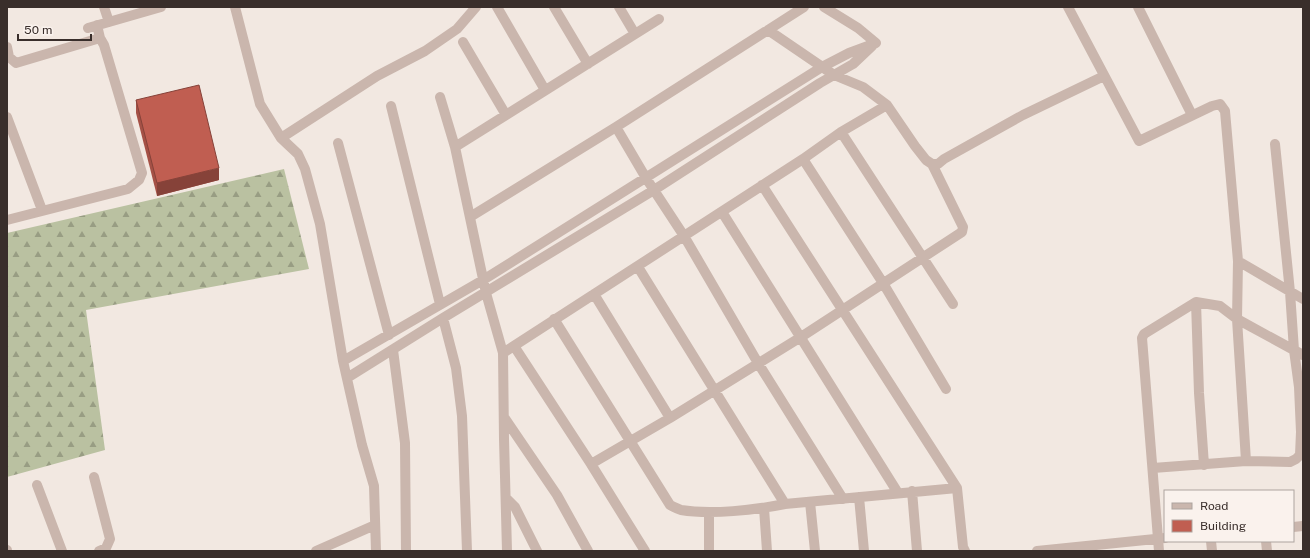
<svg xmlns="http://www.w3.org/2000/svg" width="1310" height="558" font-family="'Public Sans',sans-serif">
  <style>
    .forest { fill: url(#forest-firs) }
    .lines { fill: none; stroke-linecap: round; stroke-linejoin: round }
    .minor { stroke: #cab6ad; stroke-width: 10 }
    .wall { fill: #a55146 }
    .shaded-wall { fill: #864239 }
    .building { fill: #c05e51; stroke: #864239 }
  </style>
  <defs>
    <pattern id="forest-firs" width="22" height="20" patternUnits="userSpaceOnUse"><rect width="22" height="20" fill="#bac1a1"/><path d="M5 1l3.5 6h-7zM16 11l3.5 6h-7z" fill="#989d83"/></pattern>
  </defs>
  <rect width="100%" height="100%" fill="#f2e8e1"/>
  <path class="forest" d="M 284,169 L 309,269 L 86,310 L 105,450 L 7,477 L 7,233 Z"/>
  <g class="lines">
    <path class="minor" d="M 104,7 L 109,22
      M 235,7 L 260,104 L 281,138 L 298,154 L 305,169 L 320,224 L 343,361 L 362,445 L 374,486 L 376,551
      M 497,7 L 545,90
      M 554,7 L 588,64
      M 619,7 L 635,34
      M 1068,7 L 1139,141 L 1212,106 L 1220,104 L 1225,111 L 1238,261 L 1237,319 L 1246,461
      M 1138,7 L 1192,115
      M 88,28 L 161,7
      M 768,30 L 834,75 L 863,87 L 887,105 L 915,146 L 926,160 L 932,164 L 938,164 L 944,159 L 1023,115 L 1104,76
      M 463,42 L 506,115
      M 7,47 L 9,57 L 16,63 L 100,38
      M 440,97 L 455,147
      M 391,106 L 440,304
      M 7,117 L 42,210
      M 616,127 L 646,178 L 684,236 L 758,363 L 843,499
      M 841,132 L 953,304
      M 281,138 L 377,76 L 425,51 L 457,29 L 476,7
      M 338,143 L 389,335
      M 803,159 L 883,283 L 946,389
      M 762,185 L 957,488 L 963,547 L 965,551
      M 722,212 L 898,493
      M 470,217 L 616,127 L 804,7
      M 7,220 L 128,189 L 139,180 L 142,173 L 104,45 L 100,38 L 97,25
      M 1238,261 L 1303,299
      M 638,267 L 785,504
      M 594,294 L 670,418
      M 1196,302 L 1199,393 L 1204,465
      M 443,318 L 456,368 L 462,416 L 467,551
      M 554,319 L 670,505 C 674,507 678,509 681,510 C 711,515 755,510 785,504 L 957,488
      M 514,346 L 591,464 L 670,418 L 801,337 L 962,232 L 963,227 L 961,223 L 932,164
      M 393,350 L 405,443 L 406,551
      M 503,353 L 486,293 L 455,147 L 659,19
      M 343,361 L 483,280 L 822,67 L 849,53 L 876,43 L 858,28 L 824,7
      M 347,378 L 443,318 L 654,190 L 820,83 L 853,64 L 872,46
      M 504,417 L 557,495 L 588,551
      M 591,464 L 645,551
      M 1153,468 L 1246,461 L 1290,462 L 1296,459 L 1300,455 L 1301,432 L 1299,387 L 1294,350 L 1290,292 L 1275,144
      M 94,477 L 110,539 L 106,548 L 99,551
      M 37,485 L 62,551
      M 912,491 L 917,551
      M 859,497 L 864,551
      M 506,498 L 515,507 L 537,551
      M 810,502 L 815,551
      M 764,508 L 767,551
      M 1293,527 L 1303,526
      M 1211,541 L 1212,551
      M 1266,541 L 1267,551
      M 7,550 L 7,551
      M 316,551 L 375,525
      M 507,551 L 504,439 L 503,353 L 803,159 L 841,132 L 887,105
      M 709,551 L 709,512
      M 1037,551 L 1165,538
      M 1159,551 L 1142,338 L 1144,334 L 1196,302 L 1220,306 L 1237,319 L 1303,355"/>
  </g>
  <path class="wall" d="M 136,100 L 219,180 L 157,196 L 136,113 Z"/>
  <path class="shaded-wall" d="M 219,168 L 219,180 L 157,196 L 157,183 Z"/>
  <path class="building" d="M 199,85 L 219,168 L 157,183 L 136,100 Z"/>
  <rect width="1310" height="558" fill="none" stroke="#392e2b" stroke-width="16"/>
  <rect x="1164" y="490" width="130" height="52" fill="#faf2ed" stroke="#ada49f"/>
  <rect x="1172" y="503" width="20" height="6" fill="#cab6ad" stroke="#ada49f"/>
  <text x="1200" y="510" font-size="12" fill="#392e2b">Road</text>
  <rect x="1172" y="520" width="20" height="12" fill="#c05e51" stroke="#ada49f"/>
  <text x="1200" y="530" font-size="12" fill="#392e2b">Building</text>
  <path d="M18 34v6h73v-6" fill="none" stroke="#392e2b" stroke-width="2"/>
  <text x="24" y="34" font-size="12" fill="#392e2b" stroke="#faf2ed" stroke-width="3" paint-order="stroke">50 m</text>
</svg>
